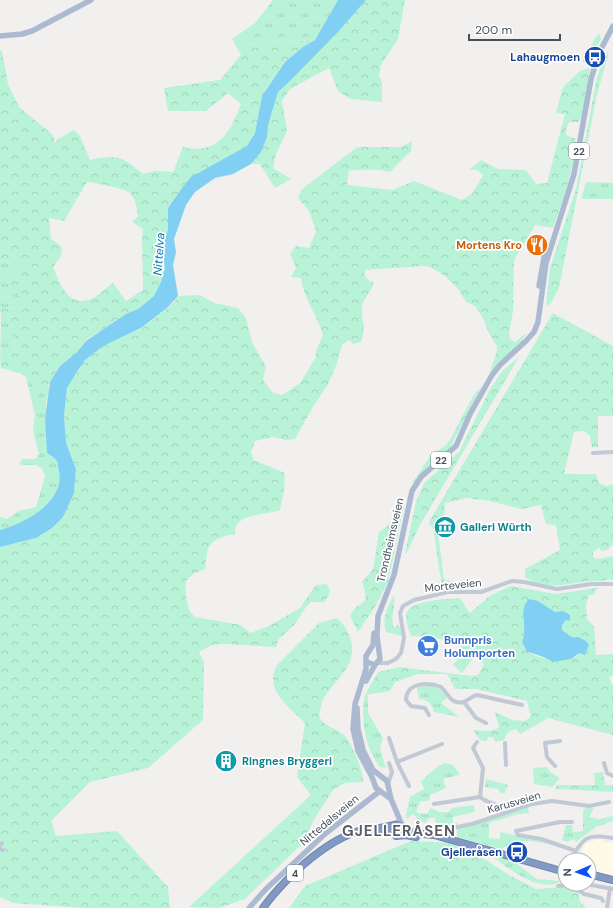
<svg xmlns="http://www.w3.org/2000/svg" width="613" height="908" font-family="'DM Sans',sans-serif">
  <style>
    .commercial { fill: #fefae7 }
    .grass { fill: url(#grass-tufts) }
    .forest { fill: url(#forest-crowns); fill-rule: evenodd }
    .pitch { fill: #b9f3d7 }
    .water { fill: #82cff4 }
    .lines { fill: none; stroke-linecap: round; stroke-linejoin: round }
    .highway-casing { stroke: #6d85ae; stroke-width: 8 }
    .minor { stroke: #c1c9d5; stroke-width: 4 }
    .major { stroke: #acbad1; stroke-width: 5.5 }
    .highway { stroke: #829ac3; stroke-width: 6 }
    .labels { text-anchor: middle; stroke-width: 3.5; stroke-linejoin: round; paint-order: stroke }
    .shield { fill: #fff; stroke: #7d848e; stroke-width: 1 }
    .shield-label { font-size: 10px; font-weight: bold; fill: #45505e }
    .transit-label { font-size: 11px; font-weight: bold; fill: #164399; stroke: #fff; text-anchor: end }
    .food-label { font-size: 11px; font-weight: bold; fill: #c56008; stroke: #fff; text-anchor: end }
    .culture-label { font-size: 11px; font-weight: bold; fill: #0d838f; stroke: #fff; text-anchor: start }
    .street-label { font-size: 11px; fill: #45505e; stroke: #fff }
    .shop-label { font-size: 11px; font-weight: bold; fill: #366cbe; stroke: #fff; text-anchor: start }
    .water-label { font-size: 12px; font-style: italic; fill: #007bb7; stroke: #fff }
    .district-label { font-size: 15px; font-weight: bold; letter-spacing: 1px; fill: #5b5e65; stroke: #fff }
  </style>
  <defs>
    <pattern id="grass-tufts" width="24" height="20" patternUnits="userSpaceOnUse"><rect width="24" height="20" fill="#b9f3d7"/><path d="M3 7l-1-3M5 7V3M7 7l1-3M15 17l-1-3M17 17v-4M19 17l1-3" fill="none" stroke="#a0d2bb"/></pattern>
    <pattern id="forest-crowns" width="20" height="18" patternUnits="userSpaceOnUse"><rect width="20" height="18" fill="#b9f3d7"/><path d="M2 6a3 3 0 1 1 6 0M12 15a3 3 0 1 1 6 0" fill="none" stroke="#a0d2bb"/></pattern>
  </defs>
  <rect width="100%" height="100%" fill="#f2efef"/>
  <path class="commercial" d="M 600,839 L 602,839 L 603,842 L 613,843 L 613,876 L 589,870 L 589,860 L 580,860 L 581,853 L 586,843 Z"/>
  <path class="grass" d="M 273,0 L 338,0 L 315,40 L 235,44 L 232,39 L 255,23 Z
    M 586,182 L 613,183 L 613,199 L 581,199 Z
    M 0,260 L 8,264 L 22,264 L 22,271 L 8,293 L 17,293 L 25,302 L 23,310 L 14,307 L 0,309 Z
    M 1,311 L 17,331 L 13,353 L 0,359 L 0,368 Z
    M 26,377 L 49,390 L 46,404 L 47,453 C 50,455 55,458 57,461 C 58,463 58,468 59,471 C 65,502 25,523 0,530 L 0,517 L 7,519 L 19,511 L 36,507 L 45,476 L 42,468 L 36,465 L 22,465 L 20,463 L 22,459 L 35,459 L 39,454 L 33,430 L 35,415 Z
    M 423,686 C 434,686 441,687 447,698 L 441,703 L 460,717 L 434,712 C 432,704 427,699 419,699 L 417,688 Z
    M 365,695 L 368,695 L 368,713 L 383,738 L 380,749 L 386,768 L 380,767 C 365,749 360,717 365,695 Z
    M 445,763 L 453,765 L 459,773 L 459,775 L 443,779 L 446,788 L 430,795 L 430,799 L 427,801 L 421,801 L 416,811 L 418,813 L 427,814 L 431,808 L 439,812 L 448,812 L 452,808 L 474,805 L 475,812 L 453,817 L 453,823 L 458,823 L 458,825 C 452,828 443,828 436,826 L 435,818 L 429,818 L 425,823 L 420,821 L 413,814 L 407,819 L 406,815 L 410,797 L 424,789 L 421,781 C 430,774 435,767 445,763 Z
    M 547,767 L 550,772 L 560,778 L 552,787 L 534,784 L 533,768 Z
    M 486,779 L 508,785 L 504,794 L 499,792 L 499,789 L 485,787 Z
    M 589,806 L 594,808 L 589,817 L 599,819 L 613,816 L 613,821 L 596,827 L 576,842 L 574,839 L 567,842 L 562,840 L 566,825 L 572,825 L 573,832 L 583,831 L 583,810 Z
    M 528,807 L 529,813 L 518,814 L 489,823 L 489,838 L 500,839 L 500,832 L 539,840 L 555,845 L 531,841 L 516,841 L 501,849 L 457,837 L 457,829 Z
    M 489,853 L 517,864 L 537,879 L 561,881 C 540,895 505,867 489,853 Z"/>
  <path class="forest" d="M 366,0 L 405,0 L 398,39 L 381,65 L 379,76 L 382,83 L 382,102 L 350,99 L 338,91 L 329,68 L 290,89 L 282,101 L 287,131 L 276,154 L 273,168 L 291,179 L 275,188 L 260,164 L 251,164 L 261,152 L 267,137 L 268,125 L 278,92 L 290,81 L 339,31 Z
    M 600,34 L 601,39 C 596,46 592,61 582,62 L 597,35 Z
    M 315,40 L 303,47 L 285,62 L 269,85 L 262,96 L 255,133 L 247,146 L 182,188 L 168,208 L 168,229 L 162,249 L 165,268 L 161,282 L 154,296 L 138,309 L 124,316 L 86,340 L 77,352 L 60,366 L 48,386 L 49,390 L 19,373 L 1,368 L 0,359 L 13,353 L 17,331 L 0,312 L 0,309 L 14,307 L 23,310 L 25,302 L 17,293 L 8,293 L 9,275 L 22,271 L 22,264 L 8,264 L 0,260 L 0,50 L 2,51 L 8,84 L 19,107 L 53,135 L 55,143 L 58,139 L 74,130 L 80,136 L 90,160 C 118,154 121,156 143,174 L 155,171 L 173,172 L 183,147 C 218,155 230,133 241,104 L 228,93 L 206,111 L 168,111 L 164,88 L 220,80 L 241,55 L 235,44 ZM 87,182 C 95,183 124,188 130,193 C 136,200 137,208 138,216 L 132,222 L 143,229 L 142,237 L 143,290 L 126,301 L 113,283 C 107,287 101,293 95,297 C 70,311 61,286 53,267 L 61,256 L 62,247 L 51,239 L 49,218 L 64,221 Z
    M 608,51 L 608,56 L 597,94 L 559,288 L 551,303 L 546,306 L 550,268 L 576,189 L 597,77 Z
    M 590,68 L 582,118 L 579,122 L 569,122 L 566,130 L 566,135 L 576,139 C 574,169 564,197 554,225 L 553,228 L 535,225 L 514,260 L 513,311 L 509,332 L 510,339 L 515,342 L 527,332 L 520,344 L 490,372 L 497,351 L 497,346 L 489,333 L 484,320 L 475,306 L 466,302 L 458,289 L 445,276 L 430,267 L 423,266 L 366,270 L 364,274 L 369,281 L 373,281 C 374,291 363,297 362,307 C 361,321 367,325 361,342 L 353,344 L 349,340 L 342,345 L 336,366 L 328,384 L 313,407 L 295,439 L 286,440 L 273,437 L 255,441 L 251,452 L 254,460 L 285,473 L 284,491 L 280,510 C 265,516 234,512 235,534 C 224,536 209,539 207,553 C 206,558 206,564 205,569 L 193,574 L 186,581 C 185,592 186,610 195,617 L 241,625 L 250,633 L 267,627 L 300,608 L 316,585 L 326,584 L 330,589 L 328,597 L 324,602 L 311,602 L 306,607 L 295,624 L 279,639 L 276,647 L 224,644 L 212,645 L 199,652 L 204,663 L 203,720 L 148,768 L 90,782 L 51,821 L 56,836 L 117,831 L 168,887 L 170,908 L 86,908 L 13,903 L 0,897 L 0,547 L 36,538 L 74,493 L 76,469 L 66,443 L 64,415 L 67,388 L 84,360 L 103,345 L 141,329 L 168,308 L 179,296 L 200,295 L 214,303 L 238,308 L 246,318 L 252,342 L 266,367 L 263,380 L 273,393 L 282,395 L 300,383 L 316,357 L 316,351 L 323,335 C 317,314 304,300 301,278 L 291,277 L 296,268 L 290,254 L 296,246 L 309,248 L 316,231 L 309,211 L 298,198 L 301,190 L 357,147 L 401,147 L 412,141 L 411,151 L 390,172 C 374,168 365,171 349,170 L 347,185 L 392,190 L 414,181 L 462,200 L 472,194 L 483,175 L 477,170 L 469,170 L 481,160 L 498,169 L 526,170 L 536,184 L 547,183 L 565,114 L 556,113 L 563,87 L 580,71 Z
    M 553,313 L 613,346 L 613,416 L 598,416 L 598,447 L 592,447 L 590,436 L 584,431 L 574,432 L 564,474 L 596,474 L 599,483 L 606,486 L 613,484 L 613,544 L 607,550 L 602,551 L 599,548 L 593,552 L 593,557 L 597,559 L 613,556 L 613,580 L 608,579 C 603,582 596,581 590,581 C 569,583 544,592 525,577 L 525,569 L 560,550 L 556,525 L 546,524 L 541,505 L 521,509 L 490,501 L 467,498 L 445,503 L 444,517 L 437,523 L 444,580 L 454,582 L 458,587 L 456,589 L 443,587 C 441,585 435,539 434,532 L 432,527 L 429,524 L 430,520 Z
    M 519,357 L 420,525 L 406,554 L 405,553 L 416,502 L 424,483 L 459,452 L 489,391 L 502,371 Z
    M 482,386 L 450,448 L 411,485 L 430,456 L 446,445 L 451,438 L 473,396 Z
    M 403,506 L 404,506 L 388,582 L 376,605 L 358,632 L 350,616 C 359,597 372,610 362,582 L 373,569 L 379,532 C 390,524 398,519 403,506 Z
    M 511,586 L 555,594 L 597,588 L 594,594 L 588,596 L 586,606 L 587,619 L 594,627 L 596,655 L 613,654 L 613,675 L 609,678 L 613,686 L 613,735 L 544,717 L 547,719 L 520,734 L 516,729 L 508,732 L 504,740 L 495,742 L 493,737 L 488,737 L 487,741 L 480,740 L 473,730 L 490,731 L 499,728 L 495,712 L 512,720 L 525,721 L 531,716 L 527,701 L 476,689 L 455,689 L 447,674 L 418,674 L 395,682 L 390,691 L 365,695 L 378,672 L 399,667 L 472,676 L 478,675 L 484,664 C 456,642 447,637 411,636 C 409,630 404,618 407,612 C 412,600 448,599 459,598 C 465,603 465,608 470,613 L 491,595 ZM 538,601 L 555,612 L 563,611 L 570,621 L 567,619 L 562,625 L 562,630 L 569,636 L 575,638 L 579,653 L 575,657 L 542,658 L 527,652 L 522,642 L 526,631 L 523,617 Z
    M 394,595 C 396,601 391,617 393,627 L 395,627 L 397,625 L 400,627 L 402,636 L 386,632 C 382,618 387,607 394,595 Z
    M 337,618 C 343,623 346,628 349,635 C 361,663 337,677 324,698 C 321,703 320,711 319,716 C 324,727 334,727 343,734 C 351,741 364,772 363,782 L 345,783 L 333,790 L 313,821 L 306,840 L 245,899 L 219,908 L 189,907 L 311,795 L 297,777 L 305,723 C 289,706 263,690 277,665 L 319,623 Z
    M 603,772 L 605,785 L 613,785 L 613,792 L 555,789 L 557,785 L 595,785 L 594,773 Z
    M 411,841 L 450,843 L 486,860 L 509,875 L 536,889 L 577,886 L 580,902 L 586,908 L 289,908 L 305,886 Z"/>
  <path class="pitch" d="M 464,651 L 473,658 L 462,673 L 453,665 Z"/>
  <path class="water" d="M 338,0 L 366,0 L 339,31 L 290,81 L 278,92 L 268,125 L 267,137 L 261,152 L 251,164 L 233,174 L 215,178 L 195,192 L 186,205 L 174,239 L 176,252 L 173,265 L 178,296 L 167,308 L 141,328 L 103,346 L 85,360 L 78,370 L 67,388 L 64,415 L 66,443 L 76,469 L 74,493 L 63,517 L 52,528 L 36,538 L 0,547 L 0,530 C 25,523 65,502 59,471 C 58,468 58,463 57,461 C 55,458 50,455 47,453 L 45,419 L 50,382 L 60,366 L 77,352 L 86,341 L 126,314 L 138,309 L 154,296 L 161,282 L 165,268 L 162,249 L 168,229 L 168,208 L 182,188 L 191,177 L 247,146 L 255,133 L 262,96 L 285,62 L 303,47 L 315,40 Z
    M 529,599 L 538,601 L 555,612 L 563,611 L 570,615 L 570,621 L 566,620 L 562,625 L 562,630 C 567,634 572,639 578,637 L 586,641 L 589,645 L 585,655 L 579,653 L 571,659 L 553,662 C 548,658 533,653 527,652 L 522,642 C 529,627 517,611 529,599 Z"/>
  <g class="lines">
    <g class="highway-casing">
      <path id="highway" d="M 392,829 L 396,836 L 406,835 L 416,837
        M 371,830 L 399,824 L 413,833 L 434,835 L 565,872
        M 589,874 L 613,880
        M 263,908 C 285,877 351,812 393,833"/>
    </g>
    <path class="minor" d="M 593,453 L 613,452
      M 377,663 L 388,663 L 396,659 L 401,653 L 404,638 L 400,613 L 403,606 L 414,600 L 448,592 L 481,592 L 512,581 L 524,582 L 557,589 L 591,584 L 613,584
      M 464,702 L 476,718 L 486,723
      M 429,715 L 425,708 L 411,706 L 406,700 C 406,682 429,682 441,687 C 448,693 451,705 463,702 C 468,701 471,696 477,695 L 522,705
      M 389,738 L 397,762 L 409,786
      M 477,742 L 473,748 L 483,768 L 480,797 C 489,805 497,800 503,814
      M 505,743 L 506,765
      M 397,762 L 442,744
      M 604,763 L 607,773 L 613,776
      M 555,766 L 547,757 L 545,743 L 560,741
      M 388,784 L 392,772 L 389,763
      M 434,804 L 480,797
      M 572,822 L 560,822 L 516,831 L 518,835 L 541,839 L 576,851
      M 448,829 L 472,824 L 532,804 L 552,801 L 589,806 L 609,802
      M 0,846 L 2,843
      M 0,849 L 3,850
      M 571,860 C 582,838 587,833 613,838
      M 574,884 L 577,889 L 584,894 L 601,898 L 603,901
      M 586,884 L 613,889
      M 558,886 L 574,884
      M 607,908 L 610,888"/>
    <path class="major" d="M 0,36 L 22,34 L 32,31 L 91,0
      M 539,286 L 545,252
      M 374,633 L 373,645 L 366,656 L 366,669 L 355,704 L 353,729 L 358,751 L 372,777 L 376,788 L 391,799
      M 367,662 L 375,665 L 380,659 L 377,636 L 378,616 L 394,575 L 412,491 L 421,477 L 456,446 L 470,414 L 492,375 L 500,365 L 526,341 L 534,332 L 538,322 L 546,263 L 574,174 L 591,79 L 599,53 L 613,26
      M 366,681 L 375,665
      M 357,708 L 358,729 L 363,750 L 373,770 L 387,781 L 391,799 L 402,825
      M 249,908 L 266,889 L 326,833 L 380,791"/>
    <use href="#highway" class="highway"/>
  </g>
  <defs>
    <g id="bus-disc" transform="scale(1.15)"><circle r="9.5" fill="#1a4fb4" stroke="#fff"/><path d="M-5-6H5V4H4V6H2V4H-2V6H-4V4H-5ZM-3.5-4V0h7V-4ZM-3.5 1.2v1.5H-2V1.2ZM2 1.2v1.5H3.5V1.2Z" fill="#fff"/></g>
    <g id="restaurant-disc" transform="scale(1.15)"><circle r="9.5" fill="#e8710a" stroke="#fff"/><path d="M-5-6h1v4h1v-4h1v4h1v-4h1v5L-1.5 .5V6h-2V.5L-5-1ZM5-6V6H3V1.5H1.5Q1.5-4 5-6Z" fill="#fff"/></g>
    <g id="museum-disc" transform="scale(1.15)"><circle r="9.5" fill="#0f9aa8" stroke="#fff"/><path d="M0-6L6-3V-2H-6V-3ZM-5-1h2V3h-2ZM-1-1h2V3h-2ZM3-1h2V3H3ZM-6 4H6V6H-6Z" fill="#fff"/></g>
    <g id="supermarket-disc" transform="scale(1.15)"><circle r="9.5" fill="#3f7fe0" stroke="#fff"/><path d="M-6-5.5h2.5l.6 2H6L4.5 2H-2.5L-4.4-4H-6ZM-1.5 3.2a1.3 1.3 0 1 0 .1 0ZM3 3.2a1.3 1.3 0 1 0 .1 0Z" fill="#fff"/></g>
    <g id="building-disc" transform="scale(1.15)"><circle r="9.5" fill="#0f9aa8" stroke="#fff"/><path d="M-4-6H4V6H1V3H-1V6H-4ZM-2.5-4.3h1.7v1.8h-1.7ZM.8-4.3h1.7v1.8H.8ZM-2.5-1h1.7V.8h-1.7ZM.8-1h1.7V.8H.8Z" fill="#fff"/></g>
  </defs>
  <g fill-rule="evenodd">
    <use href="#bus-disc" x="595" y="57"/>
    <use href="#restaurant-disc" x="537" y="245"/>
    <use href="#museum-disc" x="445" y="527"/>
    <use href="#supermarket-disc" x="428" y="646"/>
    <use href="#building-disc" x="226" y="761"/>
    <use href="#bus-disc" x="517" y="852"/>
  </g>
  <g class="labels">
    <g class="shield">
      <rect x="569" y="143" width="20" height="16" rx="3"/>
      <rect x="431" y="452" width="20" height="16" rx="3"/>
      <rect x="287" y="865" width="16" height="16" rx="3"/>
    </g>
    <g class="shield-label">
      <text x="579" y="155">22</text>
      <text x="441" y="464">22</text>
      <text x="295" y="877">4</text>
    </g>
    <g class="transit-label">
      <text x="580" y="61">Lahaugmoen</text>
      <text x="502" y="856">Gjelleråsen</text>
    </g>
    <g class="food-label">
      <text x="522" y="249">Mortens Kro</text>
    </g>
    <g class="culture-label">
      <text x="460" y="531">Galleri Würth</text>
      <text x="242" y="765">Ringnes Bryggeri</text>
    </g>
    <g class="street-label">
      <text transform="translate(390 540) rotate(-77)" y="4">Trondheimsveien</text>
      <text transform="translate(453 585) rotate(-6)" y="4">Morteveien</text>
      <text transform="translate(514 802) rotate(-16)" y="4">Karusveien</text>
      <text transform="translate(329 820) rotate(-40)" y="4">Nittedalsveien</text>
    </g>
    <g class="shop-label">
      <text x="444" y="644">Bunnpris<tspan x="444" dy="13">Holumporten</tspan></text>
    </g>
    <g class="water-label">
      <text transform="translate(159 254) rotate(-86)" y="4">Nittelva</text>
    </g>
    <g class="district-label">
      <text x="399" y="836">GJELLERÅSEN</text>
    </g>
  </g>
  <g transform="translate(577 872) rotate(268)"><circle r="19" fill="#ffffff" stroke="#b5b9bf"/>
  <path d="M0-3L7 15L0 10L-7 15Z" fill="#0853f3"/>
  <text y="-6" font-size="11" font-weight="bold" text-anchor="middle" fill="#45505e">N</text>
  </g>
  <path d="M469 34v6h91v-6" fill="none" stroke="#45505e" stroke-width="2"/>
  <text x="475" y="34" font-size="12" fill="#45505e" stroke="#ffffff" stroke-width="3" paint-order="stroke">200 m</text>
</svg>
